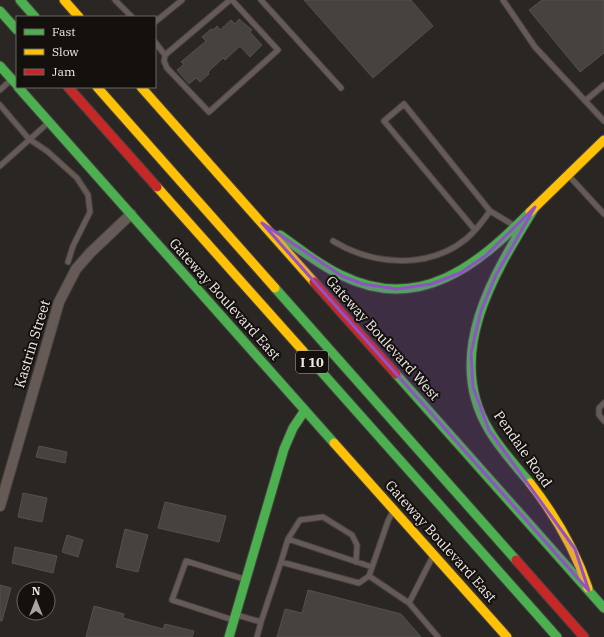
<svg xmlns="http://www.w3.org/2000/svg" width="604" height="637" font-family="'IBM Plex Serif',serif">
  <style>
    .building { fill: #45423f; stroke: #54504d }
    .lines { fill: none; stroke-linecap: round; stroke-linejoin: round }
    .lane-casing { stroke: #45413f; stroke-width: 7 }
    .street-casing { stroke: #45413f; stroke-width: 12 }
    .fast-casing { stroke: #45413f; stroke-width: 11 }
    .slow-casing { stroke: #45413f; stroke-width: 11 }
    .jam-casing { stroke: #45413f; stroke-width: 11 }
    .lane { stroke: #665a57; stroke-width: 5 }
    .street { stroke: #665a57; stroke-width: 10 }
    .fast { stroke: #4caf50; stroke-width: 9 }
    .slow { stroke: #ffc107; stroke-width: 9 }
    .jam { stroke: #c62828; stroke-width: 9 }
    .marked { fill: #9252c7; fill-opacity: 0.2; stroke: #9252c7; stroke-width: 3; stroke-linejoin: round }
    .labels { text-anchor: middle; stroke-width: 4; stroke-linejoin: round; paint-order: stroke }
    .shield { fill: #13100d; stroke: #aca8a4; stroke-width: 1 }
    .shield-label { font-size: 13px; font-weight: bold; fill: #eee9e5 }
    .street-label { font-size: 14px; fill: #eee9e5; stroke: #13100d }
  </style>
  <rect width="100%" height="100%" fill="#2a2623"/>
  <path class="building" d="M 304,0 L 411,0 L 433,26 L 373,78 Z
    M 542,0 L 604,0 L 604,53 L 580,72 L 529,10 Z
    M 239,19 L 252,30 L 250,32 L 262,45 L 250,57 L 240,46 L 225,60 L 223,58 L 208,72 L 209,74 L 200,82 L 196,78 L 189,84 L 177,70 L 184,64 L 181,62 L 206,41 L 202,37 L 211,29 L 213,30 L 217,26 L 220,30 L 231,20 L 235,24 Z
    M 39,446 L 67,452 L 65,463 L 36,457 Z
    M 23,493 L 47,498 L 42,522 L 18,517 Z
    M 165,502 L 226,516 L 219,542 L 158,528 Z
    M 125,529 L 148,535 L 138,572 L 116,567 Z
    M 67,535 L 83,540 L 78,557 L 62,552 Z
    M 15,547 L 57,556 L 53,573 L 12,563 Z
    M 0,585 L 11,588 L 2,621 L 0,621 Z
    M 308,590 L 401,614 L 421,637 L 277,637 L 285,609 L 302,613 Z
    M 94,606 L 124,614 L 123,618 L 163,629 L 165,624 L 194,631 L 192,637 L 86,637 Z"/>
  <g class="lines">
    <g class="lane-casing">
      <path id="lane" d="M 115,0 L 132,17
        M 261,0 L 341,88
        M 503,0 L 535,47 L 604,121
        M 155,22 L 182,0
        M 155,42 L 165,55 L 230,0
        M 165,55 L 164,61 L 167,68 L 209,112 L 278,50 L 232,0
        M 0,90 L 11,80
        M 585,101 L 604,85
        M 0,105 L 29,139 L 47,151 L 77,178 L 88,195 L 90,212 L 73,246 L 68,262
        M 0,166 L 49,122
        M 569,176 L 604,214
        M 475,230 L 384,121 L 404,104 L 490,211 L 515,226
        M 333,241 C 372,265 428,270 466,239 C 476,231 483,221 490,211
        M 604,403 L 599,408 L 599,415 L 604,421
        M 288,539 L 372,567
        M 281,562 L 288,539 L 300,520 L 323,517 L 352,535 L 357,545 L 356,562
        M 369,576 L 409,603 L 438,637
        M 409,603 L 433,556
        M 237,615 L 261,622 L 257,637
        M 233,620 L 172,600 L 186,561 L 244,579
        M 261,622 L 281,562 L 359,583 L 369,576 L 388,521 L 393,511"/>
    </g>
    <g class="street-casing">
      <path id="street" d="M 0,506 L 59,302 L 76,269 L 91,252 L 131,214"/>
    </g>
    <g class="fast-casing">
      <path id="fast" d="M 20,0 L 35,17
        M 0,11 L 17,30
        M 0,66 L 17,85
        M 18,87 L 334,443
        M 280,235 C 300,249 319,265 341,275 C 419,314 478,265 530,212
        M 275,288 L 516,560
        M 303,351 L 557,637
        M 396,374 L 604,608
        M 530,483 C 516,466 500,449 489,430 C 443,354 495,272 535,207
        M 229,637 L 284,449 L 293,428 L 305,410"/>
    </g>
    <g class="slow-casing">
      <path id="slow" d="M 64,0 L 79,17
        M 97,87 L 275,288
        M 141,87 L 314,282
        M 157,187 L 303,351
        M 530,212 L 604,140
        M 334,443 L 507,637
        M 530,483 C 555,515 575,549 588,588"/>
    </g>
    <g class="jam-casing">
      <path id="jam" d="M 68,87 L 157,187
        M 314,282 L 396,374
        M 516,560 L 584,637"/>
    </g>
    <use href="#lane" class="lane"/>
    <use href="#street" class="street"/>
    <use href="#fast" class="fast"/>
    <use href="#slow" class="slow"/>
    <use href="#jam" class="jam"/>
  </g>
  <path class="marked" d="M 535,207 L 496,275 L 481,311 L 471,353 L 473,387 L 489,430 L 575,549 L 589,591 L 262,223 L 342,276 L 363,284 L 397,289 L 431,284 L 460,273 L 485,256 Z"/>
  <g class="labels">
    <rect class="shield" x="296" y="351" width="32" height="22" rx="3"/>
    <g class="shield-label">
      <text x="312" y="367">I 10</text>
    </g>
    <g class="street-label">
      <text transform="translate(225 299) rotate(48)" y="5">Gateway Boulevard East</text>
      <text transform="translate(383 338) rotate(48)" y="5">Gateway Boulevard West</text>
      <text transform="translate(32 344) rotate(-73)" y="5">Kastrin Street</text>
      <text transform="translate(523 449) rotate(55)" y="5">Pendale Road</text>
      <text transform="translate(441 541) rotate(48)" y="5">Gateway Boulevard East</text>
    </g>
  </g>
  <rect x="16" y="16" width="140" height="72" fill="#13100d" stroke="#6b6763"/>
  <rect x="24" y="29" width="20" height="6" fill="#4caf50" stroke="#6b6763"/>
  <text x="52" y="36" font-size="12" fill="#eee9e5">Fast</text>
  <rect x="24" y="49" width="20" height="6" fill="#ffc107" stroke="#6b6763"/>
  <text x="52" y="56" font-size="12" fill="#eee9e5">Slow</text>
  <rect x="24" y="69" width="20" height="6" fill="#c62828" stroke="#6b6763"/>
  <text x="52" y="76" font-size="12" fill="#eee9e5">Jam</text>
  <g transform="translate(36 601)"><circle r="19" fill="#13100d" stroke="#6b6763"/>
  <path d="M0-3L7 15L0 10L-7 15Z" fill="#a9a5a1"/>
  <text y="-6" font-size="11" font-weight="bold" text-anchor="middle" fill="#eee9e5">N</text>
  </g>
</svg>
